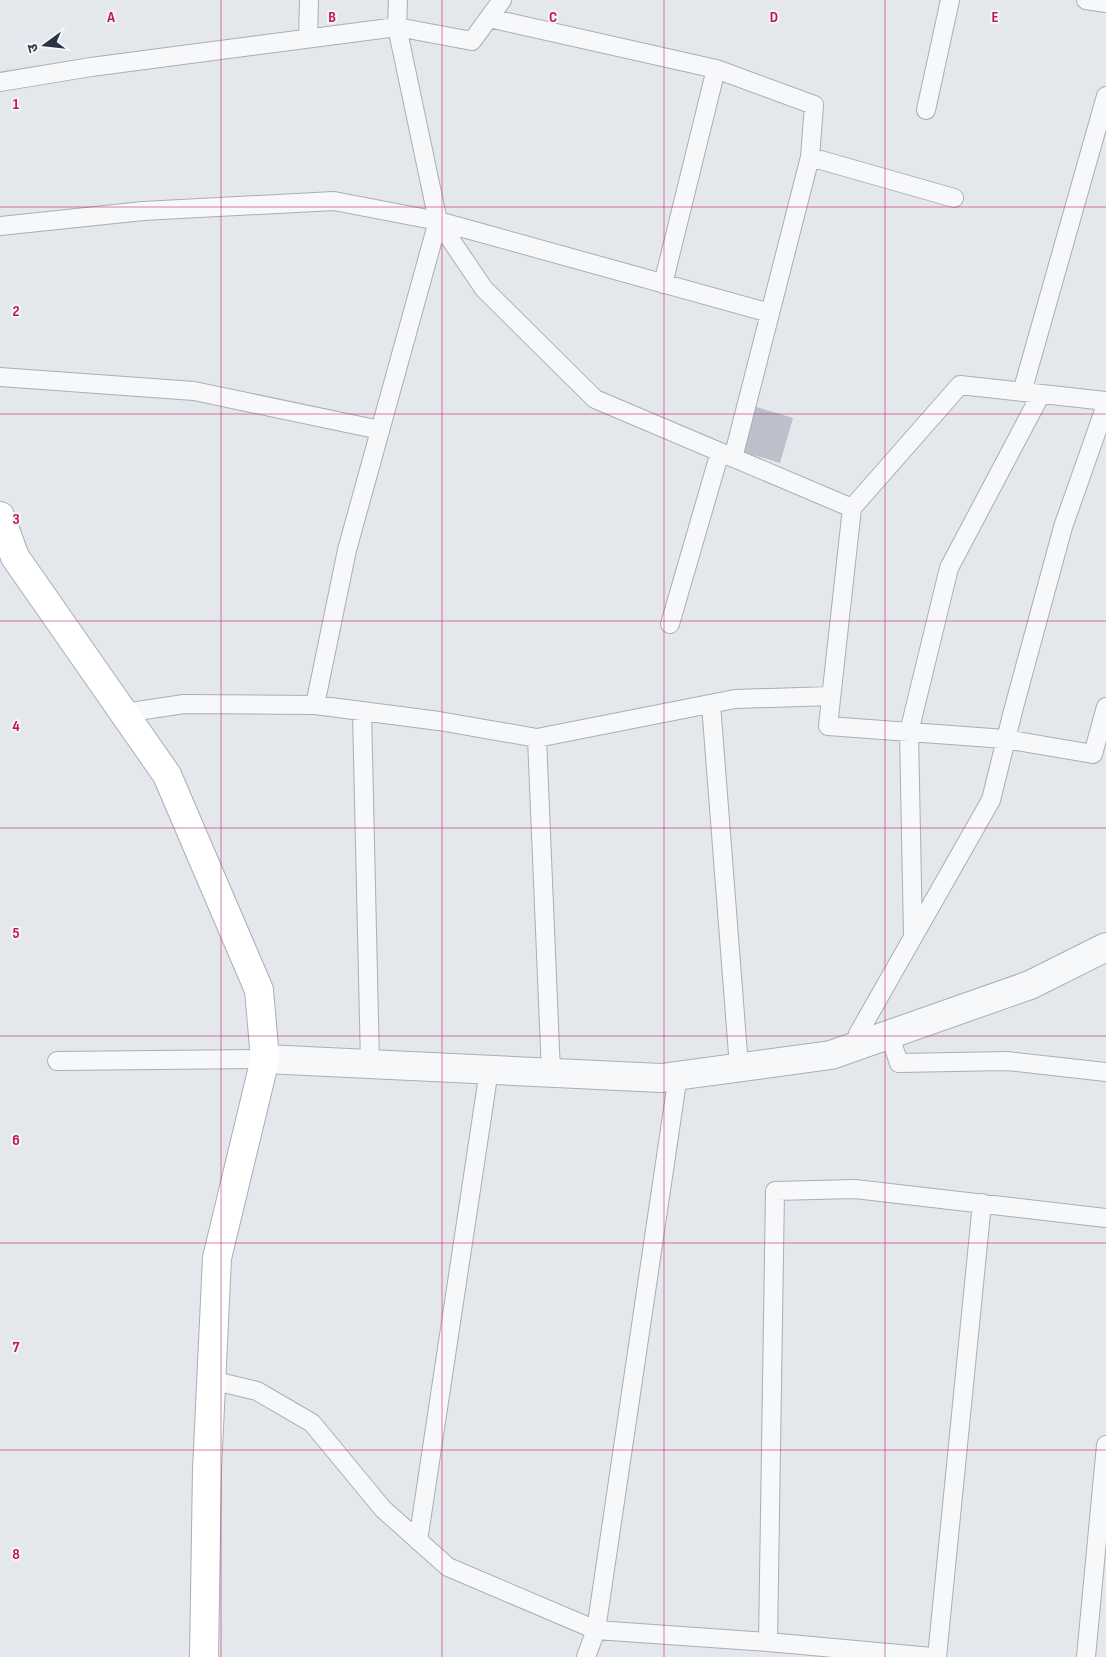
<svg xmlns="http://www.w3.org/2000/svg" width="1106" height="1657" font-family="'Sofia Sans Condensed','Noto Sans Devanagari',sans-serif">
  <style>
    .building { fill: #bbc0ca }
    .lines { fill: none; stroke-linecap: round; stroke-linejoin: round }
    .lane-casing { stroke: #a9aeb7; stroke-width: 20 }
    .street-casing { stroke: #a9aeb7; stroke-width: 30 }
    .secondary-casing { stroke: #a9aeb7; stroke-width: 30 }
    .lane { stroke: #f7f8fa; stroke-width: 18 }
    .street { stroke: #f7f8fa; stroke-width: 28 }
    .secondary { stroke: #fff; stroke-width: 28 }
    .grid { fill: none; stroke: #c2185b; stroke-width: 1; stroke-opacity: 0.55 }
    .grid-label { font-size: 16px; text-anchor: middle; font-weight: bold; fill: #c2185b; stroke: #f4f6f9; stroke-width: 4; stroke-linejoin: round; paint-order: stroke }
  </style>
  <rect width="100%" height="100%" fill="#e4e7ec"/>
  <path class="building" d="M 753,406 L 793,418 L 780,463 L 740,451 Z"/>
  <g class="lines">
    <g class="lane-casing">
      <path id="lane" d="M 398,0 L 397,27 L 438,221 L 484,289 L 595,399 L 852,508
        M 1086,0 L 1106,3
        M 489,18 L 716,69 L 814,105 L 810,157
        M 308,38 L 309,0
        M 0,82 L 91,67 L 397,27 L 472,41 L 502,0
        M 926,110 L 950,0
        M 0,226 L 143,211 L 334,201 L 438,221 L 770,313
        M 663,284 L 716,69
        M 0,377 L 194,391 L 380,430
        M 1022,392 L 1106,96
        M 1106,401 L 960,385 L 852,508 L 828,726 L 1005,739 L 1093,754 L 1106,707
        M 733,458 L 810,157 L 954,198
        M 670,624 L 720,452
        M 711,704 L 739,1067
        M 315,705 L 347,550 L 438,221
        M 362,711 L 370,1064
        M 124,713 L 184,704 L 315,705 L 439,721 L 537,738 L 735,699 L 831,696
        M 537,738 L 551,1073
        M 913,936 L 909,732 L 949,568 L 1041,394
        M 889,1034 L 899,1063 L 1007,1061 L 1106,1072
        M 858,1045 L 858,1034 L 991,800 L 1013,711 L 1063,527 L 1106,405
        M 57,1061 L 265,1059
        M 211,1380 L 257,1391 L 312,1423 L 383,1509 L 448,1567 L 596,1630 L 768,1642 L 932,1657
        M 418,1541 L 489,1070
        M 768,1642 L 775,1191 L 855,1189 L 1106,1218
        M 586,1657 L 596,1630 L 678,1075
        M 937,1657 L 982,1203
        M 1086,1657 L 1106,1445"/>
    </g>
    <g class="street-casing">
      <path id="street" d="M 265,1059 L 661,1078 L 831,1055 L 1030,985 L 1106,947"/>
    </g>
    <g class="secondary-casing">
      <path id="secondary" d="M 0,516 L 15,557 L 167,775 L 259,990 L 265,1059 L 217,1258 L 207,1470 L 204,1657"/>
    </g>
    <use href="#lane" class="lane"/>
    <use href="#street" class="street"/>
    <use href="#secondary" class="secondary"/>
  </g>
  <path class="grid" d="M 221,0 L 221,1657M 442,0 L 442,1657M 664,0 L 664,1657M 885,0 L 885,1657M 0,207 L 1106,207M 0,414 L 1106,414M 0,621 L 1106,621M 0,828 L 1106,828M 0,1036 L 1106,1036M 0,1243 L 1106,1243M 0,1450 L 1106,1450"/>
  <g class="grid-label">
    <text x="111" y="22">A</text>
    <text x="332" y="22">B</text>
    <text x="553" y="22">C</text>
    <text x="774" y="22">D</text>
    <text x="995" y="22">E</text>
    <text x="16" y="109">1</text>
    <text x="16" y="316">2</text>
    <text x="16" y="524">3</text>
    <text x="16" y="731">4</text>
    <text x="16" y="938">5</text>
    <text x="16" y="1145">6</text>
    <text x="16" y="1352">7</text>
    <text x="16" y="1559">8</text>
  </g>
  <g transform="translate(45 45) rotate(255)" stroke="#f4f6f9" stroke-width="4" paint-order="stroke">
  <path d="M0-4L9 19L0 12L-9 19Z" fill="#2b3445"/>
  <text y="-8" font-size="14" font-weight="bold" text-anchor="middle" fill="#2b3445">उ</text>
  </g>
</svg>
